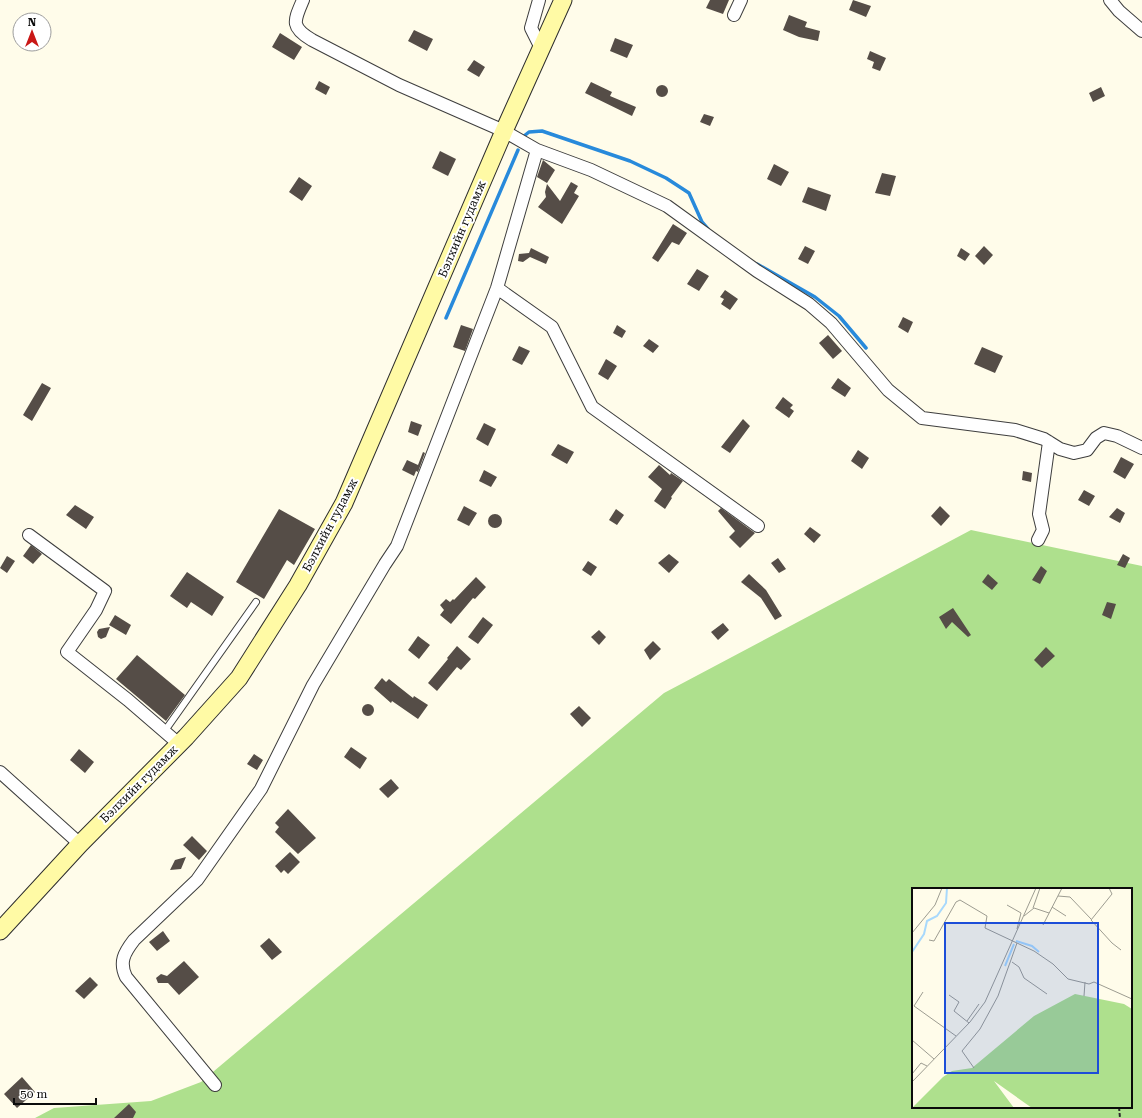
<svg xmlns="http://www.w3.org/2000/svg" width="1142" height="1118" font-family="'Roboto Serif',serif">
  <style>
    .forest { fill: #aee08d; fill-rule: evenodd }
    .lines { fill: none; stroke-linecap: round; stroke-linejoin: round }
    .stream { stroke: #288adb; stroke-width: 3.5 }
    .building { fill: #554d47 }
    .service-casing { stroke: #3e3e3e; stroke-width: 8 }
    .minor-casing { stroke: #3e3e3e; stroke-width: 14 }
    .secondary-casing { stroke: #2d2d2d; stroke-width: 19 }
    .path { stroke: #2d2d2d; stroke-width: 2; stroke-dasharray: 4 2; stroke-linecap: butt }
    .service { stroke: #fff; stroke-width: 6 }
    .minor { stroke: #fff; stroke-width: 12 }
    .secondary { stroke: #fffaa5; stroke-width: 17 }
    .labels { text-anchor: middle; stroke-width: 4; stroke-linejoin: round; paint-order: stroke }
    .street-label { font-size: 12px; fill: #0b0b0b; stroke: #fff }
    .inset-river { fill: none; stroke: #a8d9fc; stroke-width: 2 }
    .inset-road { fill: none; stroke: #9d9c91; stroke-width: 1 }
    .view { fill: #1d4ed8; fill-opacity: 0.15; stroke: #1d4ed8; stroke-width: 2 }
    .inset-edge { fill: none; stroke: #0b0b0b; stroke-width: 2 }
  </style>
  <rect width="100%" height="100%" fill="#fffcea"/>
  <path class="forest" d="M 971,530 L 1142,566 L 1142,1118 L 35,1118 L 54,1108 L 151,1101 L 201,1082 L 664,693 ZM 913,889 L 1131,889 L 1131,1107 L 913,1107 Z"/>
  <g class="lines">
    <path class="stream" d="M 524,136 L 529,132 L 542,131 L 630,161 L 666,178 L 689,193 L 702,222 L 708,229
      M 757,264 L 815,297 L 839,316 L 866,348
      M 446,318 L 518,150"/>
  </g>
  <path class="building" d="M 710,0 L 729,0 L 723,14 L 706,8 Z
    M 853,0 L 871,6 L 866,17 L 849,10 Z
    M 789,15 L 807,22 L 805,27 L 820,31 L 818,41 L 799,37 L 783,30 Z
    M 414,30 L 433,39 L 427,51 L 408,41 Z
    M 280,33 L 302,47 L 294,60 L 272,47 Z
    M 615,38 L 633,45 L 627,58 L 610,51 Z
    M 870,51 L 886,58 L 880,71 L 872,68 L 874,62 L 867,59 Z
    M 474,60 L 485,67 L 479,77 L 467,70 Z
    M 319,81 L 330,87 L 326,95 L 315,89 Z
    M 591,82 L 612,92 L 610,96 L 636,107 L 632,116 L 585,93 Z
    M656 91a6 6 0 1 1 12 0a6 6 0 1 1-12 0Z
    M 1101,87 L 1105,96 L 1093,102 L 1089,93 Z
    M 704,114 L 714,117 L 710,126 L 700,122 Z
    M 440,151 L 456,159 L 448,176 L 432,168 Z
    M 543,160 L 555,170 L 547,183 L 537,177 Z
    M 774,164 L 789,172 L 781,186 L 767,179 Z
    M 882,173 L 896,176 L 890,196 L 875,193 Z
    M 299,177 L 312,186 L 302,201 L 289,192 Z
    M 571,182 L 578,186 L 574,193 L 579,196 L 562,224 L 538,207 L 546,197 L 545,192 L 547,184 L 560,201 Z
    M 808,187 L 831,195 L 826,211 L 802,202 Z
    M 673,224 L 687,233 L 679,245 L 672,242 L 658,262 L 652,258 Z
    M 805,246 L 815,251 L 808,264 L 798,259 Z
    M 984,246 L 993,255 L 984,265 L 975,256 Z
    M 531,248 L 549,257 L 546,264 L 530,257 L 523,262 L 518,261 L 519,254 L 529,253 Z
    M 961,248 L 970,254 L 965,261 L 957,256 Z
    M 697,269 L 709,276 L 699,291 L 687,284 Z
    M 725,290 L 738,299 L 730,310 L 721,304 L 724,299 L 720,297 Z
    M 903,317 L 913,322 L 908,333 L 898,327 Z
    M 461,325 L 473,329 L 465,351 L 453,347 Z
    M 617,325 L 626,331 L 622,338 L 613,333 Z
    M 828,335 L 842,351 L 833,359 L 819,343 Z
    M 649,339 L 659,346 L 653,353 L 643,346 Z
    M 519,346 L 530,351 L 522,365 L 512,360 Z
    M 982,347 L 1003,356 L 995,373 L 974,364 Z
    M 606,359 L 617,366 L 608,380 L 598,374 Z
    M 838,378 L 851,388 L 845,397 L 831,388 Z
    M 42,383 L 51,388 L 32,421 L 23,415 Z
    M 783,397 L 793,405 L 790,408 L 794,411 L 789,418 L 775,408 Z
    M 743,419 L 750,426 L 730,453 L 721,447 Z
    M 411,421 L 422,425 L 418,436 L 408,432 Z
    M 484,423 L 496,429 L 488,446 L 476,439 Z
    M 558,444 L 574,452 L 567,464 L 551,455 Z
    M 858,450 L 869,458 L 862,469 L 851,461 Z
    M 423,452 L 425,453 L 418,472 L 416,471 L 414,476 L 402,470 L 407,460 L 418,465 Z
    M 1121,457 L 1134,464 L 1125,479 L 1113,472 Z
    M 659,465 L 670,475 L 671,473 L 683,481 L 671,497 L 672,498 L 665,509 L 654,501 L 662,489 L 648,477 Z
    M 484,470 L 497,477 L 491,487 L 479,481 Z
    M 1023,471 L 1032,473 L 1031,482 L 1022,480 Z
    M 1084,490 L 1095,496 L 1089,506 L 1078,500 Z
    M 75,505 L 94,517 L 86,529 L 66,515 Z
    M 464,506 L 477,513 L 469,526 L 457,520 Z
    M 940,506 L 950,516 L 941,526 L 931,516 Z
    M 721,508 L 755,533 L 740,548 L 729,537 L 735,531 L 718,511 Z
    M 1117,508 L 1125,513 L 1120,523 L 1109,517 Z
    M 279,509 L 315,529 L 294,565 L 287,560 L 264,599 L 236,582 Z
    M 616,509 L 624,515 L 617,525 L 609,520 Z
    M488 521a7 7 0 1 1 14 0a7 7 0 1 1-14 0Z
    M 810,527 L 821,535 L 814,543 L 804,534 Z
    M 31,545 L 42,554 L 33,564 L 23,556 Z
    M 669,554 L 679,562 L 669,573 L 658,563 Z
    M 1123,554 L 1130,558 L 1125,568 L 1117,565 Z
    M 7,556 L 15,561 L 7,573 L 0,568 Z
    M 778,558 L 786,569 L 779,573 L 771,563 Z
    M 588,561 L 597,567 L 591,576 L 582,570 Z
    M 1041,566 L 1047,571 L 1040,584 L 1032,580 Z
    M 187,572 L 224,597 L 212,616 L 191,602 L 187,608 L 170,596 Z
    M 749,574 L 766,590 L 782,616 L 775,620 L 761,598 L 741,582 Z
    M 988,574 L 998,583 L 992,590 L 982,582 Z
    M 476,577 L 486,587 L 475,599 L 473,598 L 451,624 L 440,615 L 444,610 L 440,605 L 446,599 L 450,602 L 453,599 L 454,600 Z
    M 1107,602 L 1116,604 L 1111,619 L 1102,615 Z
    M 953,608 L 971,635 L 968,637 L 952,622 L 946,629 L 939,617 Z
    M 115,615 L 131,625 L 126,635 L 109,625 Z
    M 483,617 L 493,625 L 478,644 L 468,637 Z
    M 723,623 L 729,630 L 718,640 L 711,632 Z
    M 110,627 L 106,637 L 101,639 L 98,637 L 97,632 L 99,629 Z
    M 599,630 L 606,637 L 599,645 L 591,637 Z
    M 418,636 L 430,645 L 419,659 L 408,650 Z
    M 653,641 L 661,649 L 650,660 L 644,650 Z
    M 457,646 L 471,659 L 461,670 L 457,667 L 437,691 L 428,683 L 448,659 L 447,658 Z
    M 1046,647 L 1055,656 L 1042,668 L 1034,660 Z
    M 137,655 L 185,695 L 166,721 L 116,679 Z
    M 382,678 L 386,682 L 389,679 L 413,698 L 414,696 L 428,705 L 418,719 L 392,701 L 391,703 L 374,688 Z
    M362 710a6 6 0 1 1 12 0a6 6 0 1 1-12 0Z
    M 579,706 L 591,718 L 582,727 L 570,714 Z
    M 351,747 L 367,758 L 360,769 L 344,757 Z
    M 79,749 L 94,762 L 85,773 L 70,760 Z
    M 254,754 L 263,760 L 257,770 L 247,764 Z
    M 391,779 L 399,788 L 388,798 L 379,789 Z
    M 288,809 L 316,838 L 298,854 L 275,832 L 279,827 L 275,823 Z
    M 192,836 L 207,851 L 199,860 L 183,845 Z
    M 290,852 L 300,862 L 288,874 L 284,870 L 281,873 L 275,866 Z
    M 186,857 L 181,869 L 170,870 L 175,860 Z
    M 163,931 L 170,941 L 157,951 L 149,942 Z
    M 269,938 L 282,952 L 272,960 L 260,946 Z
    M 184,961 L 199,977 L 179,995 L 168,983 L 158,983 L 156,978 L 161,974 L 167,976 Z
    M 90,977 L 98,985 L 84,999 L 75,991 Z
    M 22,1077 L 35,1092 L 17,1108 L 4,1094 Z
    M 129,1104 L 136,1112 L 133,1118 L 114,1118 Z"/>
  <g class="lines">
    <g class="service-casing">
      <path id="service" d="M 164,732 L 256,602"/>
    </g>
    <g class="minor-casing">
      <path id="minor" d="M 303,0 C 294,21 290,27 312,40 L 399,85 L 504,131 L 537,150 L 591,170 L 667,206 L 757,271 L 809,304 L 831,323 L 888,390 L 922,418 L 1015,430 L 1044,439 L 1060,449 L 1074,453 L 1087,450 L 1096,438 L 1104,433 L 1117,436 L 1142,448
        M 539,0 L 531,28 L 541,48
        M 1110,0 L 1119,11 L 1142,31
        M 734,15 L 741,0
        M 497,288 L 552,327 L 592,407 L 758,526
        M 29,535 L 105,591 L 96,610 L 67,652 L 128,700 L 179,744
        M 1038,540 L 1043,530 L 1039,514 L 1049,442
        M 0,772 L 80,844
        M 215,1085 L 126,977 C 119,962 124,953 134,940 L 197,880 L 261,789 L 313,685 L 385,564 L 397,546 L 497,288 L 537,150"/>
    </g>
    <g class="secondary-casing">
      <path id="secondary" d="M 0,931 L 80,844 L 186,737 L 239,678 L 298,585 L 344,503 L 504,131 L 563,0"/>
    </g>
    <path class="path" d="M 1119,1107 L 1120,1118"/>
    <use href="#service" class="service"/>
    <use href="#minor" class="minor"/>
    <use href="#secondary" class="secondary"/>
  </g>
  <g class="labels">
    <g class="street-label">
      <text transform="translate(462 229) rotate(-67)" y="4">Бэлхийн гудамж</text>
      <text transform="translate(330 525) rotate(-62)" y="4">Бэлхийн гудамж</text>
      <text transform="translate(139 784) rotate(-45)" y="4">Бэлхийн гудамж</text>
    </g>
  </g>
  <g transform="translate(912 888)">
    <rect width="220" height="220" fill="#fffcea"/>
    <path d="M 163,106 L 212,116 L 220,121 L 220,220 L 120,220 L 82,193 L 102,220 L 0,220 L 31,189 L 40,183 L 60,180 L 122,128 Z" fill="#aee08d"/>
    <path class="inset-river" d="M 104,53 L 120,58 L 127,64M 0,64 L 12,46 L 15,33 L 25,28 L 34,15 L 35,0M 93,78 L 102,56"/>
    <path class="inset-road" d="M 197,0 L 200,6 L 179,32 L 200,55 L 209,62M 146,8 L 158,9 L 179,31M 95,17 L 109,25 L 105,41M 140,19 L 154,28M 121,20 L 128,0M 112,28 L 122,20 L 137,25M 131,37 L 150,0M 0,45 L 23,17 L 30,0M 17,52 L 22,53 L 44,14 L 48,12 L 75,28 L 73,40 L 122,63 L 141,76 L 156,91 L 177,96 L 182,94 L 220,111M 100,74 L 107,79 L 112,90 L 135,106M 11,104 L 2,118 L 44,148M 37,107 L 47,114 L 42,123 L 57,135M 172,108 L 173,94M 55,133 L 67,116M 0,152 L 22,171M 62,180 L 50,163 L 68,141 L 86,108 L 105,55M 0,186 L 9,175 L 15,178M 0,194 L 58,134 L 73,114 L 124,0"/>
    <path class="view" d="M 33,35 L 186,35 L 186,185 L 33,185 Z"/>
    <rect width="220" height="220" class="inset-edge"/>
  </g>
  <g transform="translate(32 32)"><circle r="19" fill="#ffffff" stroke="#9d9d9d"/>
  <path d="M0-3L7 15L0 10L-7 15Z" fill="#c91716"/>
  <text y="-6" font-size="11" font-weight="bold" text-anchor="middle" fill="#0b0b0b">N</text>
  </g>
  <path d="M14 1098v6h82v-6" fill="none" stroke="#0b0b0b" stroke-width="2"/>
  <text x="20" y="1098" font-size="12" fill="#0b0b0b" stroke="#ffffff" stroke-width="3" paint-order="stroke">50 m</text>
</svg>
